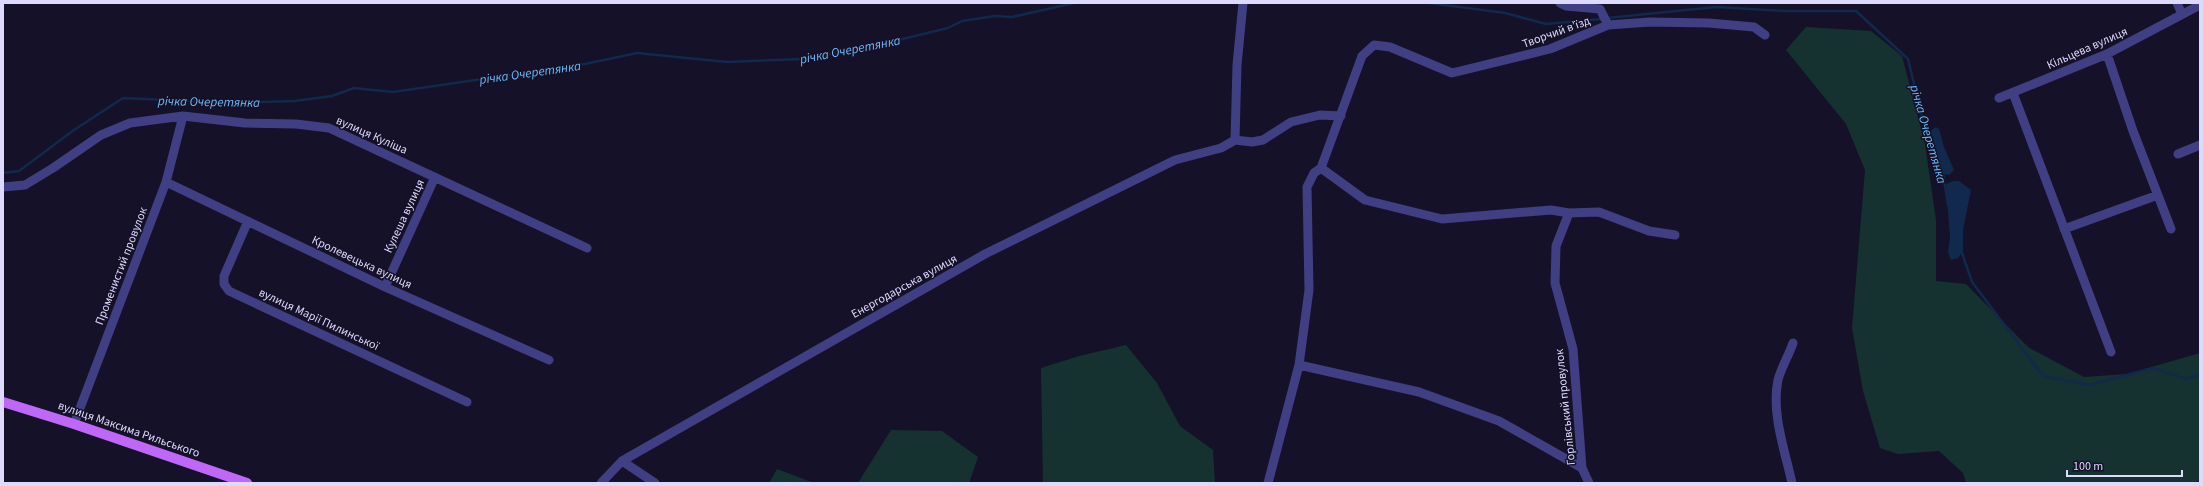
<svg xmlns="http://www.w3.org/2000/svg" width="2203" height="486" font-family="'Source Sans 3',sans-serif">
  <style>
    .green { fill: #153230 }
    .water { fill: #11294c }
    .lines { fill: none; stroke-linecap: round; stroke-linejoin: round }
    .stream { stroke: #11294c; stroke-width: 2.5 }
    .minor { stroke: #403f84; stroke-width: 9 }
    .major { stroke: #bf67f7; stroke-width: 10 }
    .labels { text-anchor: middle; stroke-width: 3; stroke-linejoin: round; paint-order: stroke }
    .street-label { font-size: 12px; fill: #dedafd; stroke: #151128 }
    .water-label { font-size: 13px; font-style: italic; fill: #6ebaf8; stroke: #151128 }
  </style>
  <rect width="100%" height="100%" fill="#151128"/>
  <path class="green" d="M 1806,27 L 1871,31 L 1902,56 L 1925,144 L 1936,220 L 1936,281 L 1966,284 L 2028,347 L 2084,377 L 2127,374 L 2200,353 L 2200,481 L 2192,483 L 1966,483 L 1963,473 L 1939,451 L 1898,454 L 1880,448 L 1863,391 L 1852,328 L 1865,170 L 1846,124 L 1786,50 Z
    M 1126,345 L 1157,383 L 1180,426 L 1213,450 L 1215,483 L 1043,483 L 1041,368 L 1079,356 Z
    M 891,430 L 942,431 L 978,457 L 969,483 L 858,483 Z
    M 777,469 L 814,483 L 769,483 Z"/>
  <path class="water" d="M 1936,127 L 1939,129 L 1944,147 L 1954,170 L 1949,175 L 1941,174 C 1935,160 1935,146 1930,131 Z
    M 1953,181 L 1959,181 L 1971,190 L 1963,230 L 1963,251 L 1958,258 L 1951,260 L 1948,252 L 1950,237 L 1946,184 Z"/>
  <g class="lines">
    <path class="stream" d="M 1429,3 L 1505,13 L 1546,24 L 1602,19
      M 1607,18 L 1716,7 L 1785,11 L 1856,11 L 1908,59 L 1923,121 L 1936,155
      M 3,173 L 19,171 L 74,130 L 123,98 L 232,103 L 295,101 L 332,96 L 354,88 L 393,92 L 585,64 L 637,53 L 727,62 L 803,59 L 886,43 L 948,28 L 962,21 L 995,16 L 1012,17 L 1074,3
      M 1943,173 L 1948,205
      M 1961,250 L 1972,282 L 2043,376 L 2090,385 L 2153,368 L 2186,379 L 2200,375"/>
    <path class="minor" d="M 1560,3 L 1566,6 L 1600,9 L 1608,25
      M 2177,3 L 2182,14
      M 2107,54 L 2133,131 L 2171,229
      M 2013,93 L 2111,352
      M 1999,98 L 2107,54 L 2200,5
      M 1235,140 L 1237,65 L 1243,3
      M 2178,154 L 2200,145
      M 1321,168 L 1365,200 L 1442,219 L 1551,210 L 1569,213 L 1599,212 L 1649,231 L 1675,235
      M 166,182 L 385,287 L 549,360
      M 3,187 L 25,185 L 53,168 L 101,135 L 130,123 L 183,116 L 245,123 L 296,124 L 329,128 L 587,248
      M 1569,213 L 1556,246 L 1555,283 L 1573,349 L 1582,468 L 1589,483
      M 248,221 L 224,276 L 224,284 L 229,291 L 467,402
      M 2064,229 L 2158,195
      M 385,287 L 435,177
      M 1299,365 L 1419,392 L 1499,421 L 1582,468
      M 74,424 L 166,182 L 183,116
      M 622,461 L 655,483
      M 601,483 L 622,461 L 985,254 L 1175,160 L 1221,148 L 1235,140 L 1252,142 L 1263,140 L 1291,122 L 1320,115 L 1341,116
      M 1268,483 L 1299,365 L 1309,290 L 1307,187 L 1314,173 L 1321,168 L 1362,56 L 1374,45 L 1390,47 L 1452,73 L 1550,49 L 1608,25 L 1650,22 L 1709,23 L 1754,27 L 1765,35
      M 1792,483 C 1785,451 1771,413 1778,380 C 1781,368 1789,355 1793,343"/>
    <path class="major" d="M 3,402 L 74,424 L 247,483"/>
  </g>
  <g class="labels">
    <g class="street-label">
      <text transform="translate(1556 32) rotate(-20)" y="4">Творчий в’їзд</text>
      <text transform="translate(2087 48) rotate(-24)" y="4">Кільцева вулиця</text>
      <text transform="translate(372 135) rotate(24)" y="4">вулиця Куліша</text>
      <text transform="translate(404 216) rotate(-65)" y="4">Кулеша вулиця</text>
      <text transform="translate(362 262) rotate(25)" y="4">Кролевецька вулиця</text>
      <text transform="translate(121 266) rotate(-69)" y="4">Променистий провулок</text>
      <text transform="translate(904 286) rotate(-29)" y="4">Енергодарська вулиця</text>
      <text transform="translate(319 319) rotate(25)" y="4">вулиця Марії Пилинської</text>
      <text transform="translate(1565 407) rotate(-96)" y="4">Горлівський провулок</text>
      <text transform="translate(129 429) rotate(19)" y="4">вулиця Максима Рильського</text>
    </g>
    <g class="water-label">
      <text transform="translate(850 49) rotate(-11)" y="5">річка Очеретянка</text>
      <text transform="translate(530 72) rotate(-8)" y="5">річка Очеретянка</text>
      <text transform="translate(209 101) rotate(1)" y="5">річка Очеретянка</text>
      <text transform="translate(1929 134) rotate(74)" y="5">річка Очеретянка</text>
    </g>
  </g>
  <rect width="2203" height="486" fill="none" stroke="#dedafd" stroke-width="8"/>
  <path d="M2067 470v6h115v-6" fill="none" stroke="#dedafd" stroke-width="2"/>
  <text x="2073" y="470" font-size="12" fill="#dedafd" stroke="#151128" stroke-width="3" paint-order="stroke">100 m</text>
</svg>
